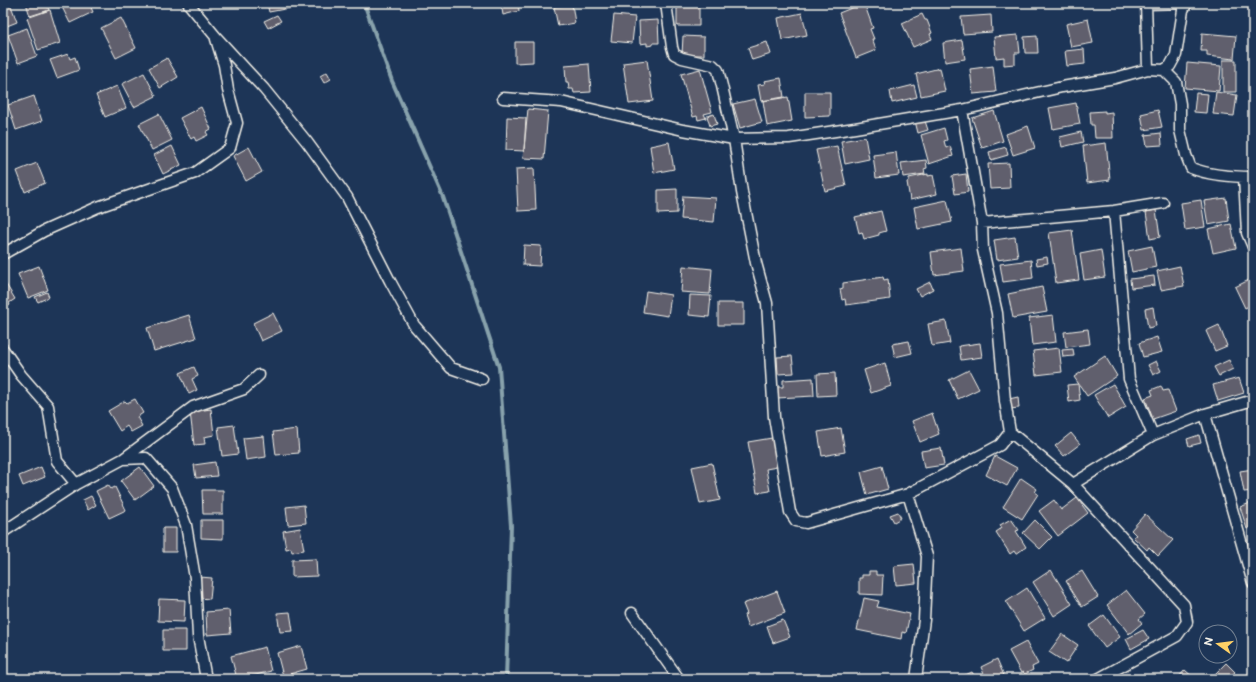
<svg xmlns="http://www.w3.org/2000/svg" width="1256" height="682" font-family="'Balsamiq Sans',sans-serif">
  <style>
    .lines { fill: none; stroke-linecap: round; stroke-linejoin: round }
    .stream { stroke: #88a2ac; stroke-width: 4 }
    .building { fill: #615e6d; stroke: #f4f1e8 }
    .street-casing { stroke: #f4f1e8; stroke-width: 13 }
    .street { stroke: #1d3557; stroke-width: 10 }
  </style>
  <rect width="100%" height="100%" fill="#1d3557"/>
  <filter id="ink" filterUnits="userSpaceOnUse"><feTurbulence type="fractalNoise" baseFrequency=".025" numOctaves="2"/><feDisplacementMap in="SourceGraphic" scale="8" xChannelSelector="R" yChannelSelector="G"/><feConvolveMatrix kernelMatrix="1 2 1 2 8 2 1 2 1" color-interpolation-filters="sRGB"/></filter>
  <g filter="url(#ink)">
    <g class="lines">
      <path class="stream" d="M 364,3 L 392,81 L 443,197 L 499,367 L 511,526 L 506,679"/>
    </g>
    <path class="building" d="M 10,3 L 17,22 L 7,26 L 3,13 L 3,5 Z
      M 26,3 L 46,3 L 49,10 L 30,16 Z
      M 60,3 L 89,3 L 93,12 L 70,23 Z
      M 267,3 L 289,3 L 290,8 L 269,12 Z
      M 501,3 L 518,3 L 519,11 L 503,15 Z
      M 864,3 L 873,28 L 870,29 L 874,39 L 872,39 L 876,50 L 856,58 L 839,13 Z
      M 572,4 L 575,23 L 558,26 L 554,7 Z
      M 677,4 L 699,4 L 699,26 L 677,26 Z
      M 50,10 L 60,43 L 38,50 L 27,18 Z
      M 802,13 L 807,35 L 782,40 L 778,18 Z
      M 922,14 L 925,20 L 927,20 L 932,33 L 930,34 L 932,39 L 913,47 L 902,23 Z
      M 277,15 L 281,21 L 268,28 L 264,21 Z
      M 614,15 L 635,17 L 632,43 L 611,41 Z
      M 991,15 L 992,32 L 963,34 L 961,17 Z
      M 121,18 L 136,48 L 116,58 L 101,28 Z
      M 1088,19 L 1093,43 L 1071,47 L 1066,24 Z
      M 658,20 L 659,43 L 653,43 L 653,45 L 647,46 L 647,43 L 640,44 L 639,21 Z
      M 27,28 L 37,56 L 18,63 L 8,35 Z
      M 1202,33 L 1236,36 L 1234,59 L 1207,56 L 1207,51 L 1201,51 Z
      M 1018,35 L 1020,53 L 1015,53 L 1015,64 L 1004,65 L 1004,57 L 996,58 L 994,37 Z
      M 683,36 L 704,37 L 704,55 L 682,55 Z
      M 1037,36 L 1038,53 L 1025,53 L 1024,37 Z
      M 962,40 L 965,59 L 945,62 L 943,43 Z
      M 515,42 L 533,42 L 533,62 L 515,63 Z
      M 767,42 L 771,54 L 752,60 L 748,48 Z
      M 1084,49 L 1085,64 L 1067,66 L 1065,51 Z
      M 68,54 L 70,59 L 75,57 L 79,70 L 57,78 L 50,60 Z
      M 167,58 L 178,77 L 160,88 L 149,68 Z
      M 647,60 L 653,101 L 629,104 L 623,63 Z
      M 1223,60 L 1236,60 L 1236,92 L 1223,92 Z
      M 1187,63 L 1221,66 L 1219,91 L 1185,88 Z
      M 589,64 L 591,92 L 574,93 L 573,89 L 569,89 L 568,82 L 566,82 L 565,66 Z
      M 993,66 L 996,92 L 973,94 L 970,69 Z
      M 940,68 L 945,91 L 921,96 L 916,74 Z
      M 700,69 L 712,112 L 704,114 L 706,118 L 698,120 L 697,116 L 693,117 L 681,74 Z
      M 1250,69 L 1253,69 L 1253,98 L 1252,98 Z
      M 327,72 L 331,79 L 324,83 L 320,76 Z
      M 144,73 L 156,96 L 134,107 L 122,84 Z
      M 781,78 L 784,97 L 761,101 L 758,85 L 765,84 L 764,81 Z
      M 914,85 L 917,97 L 892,103 L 890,91 Z
      M 117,86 L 126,108 L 105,117 L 96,95 Z
      M 805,92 L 830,92 L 830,116 L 805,117 Z
      M 1216,92 L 1237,95 L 1234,116 L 1213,114 Z
      M 1196,93 L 1208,94 L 1206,113 L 1194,112 Z
      M 34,96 L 42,121 L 16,130 L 8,105 Z
      M 788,97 L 792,121 L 767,126 L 763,101 Z
      M 755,99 L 762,122 L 740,128 L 733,104 Z
      M 1076,103 L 1080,124 L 1053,129 L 1049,108 Z
      M 201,107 L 211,129 L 206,132 L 208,135 L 196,141 L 194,137 L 191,139 L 180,118 Z
      M 528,109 L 548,111 L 544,159 L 523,158 Z
      M 1158,110 L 1162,127 L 1144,130 L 1141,114 Z
      M 994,111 L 1003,141 L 982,148 L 972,118 Z
      M 1105,111 L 1105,113 L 1112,112 L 1113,138 L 1095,138 L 1094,125 L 1091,125 L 1090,112 Z
      M 159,114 L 172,140 L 152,150 L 139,124 Z
      M 714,114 L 717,124 L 710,126 L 707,116 Z
      M 507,117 L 526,118 L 524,151 L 506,150 Z
      M 924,118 L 928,130 L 918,133 L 915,121 Z
      M 1028,126 L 1035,148 L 1013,155 L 1006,134 Z
      M 944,128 L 947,140 L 944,141 L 946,148 L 950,146 L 953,156 L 929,164 L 921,135 Z
      M 1081,132 L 1083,142 L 1062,147 L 1060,137 Z
      M 1161,133 L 1162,145 L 1147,146 L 1145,135 Z
      M 865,137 L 869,159 L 845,164 L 841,141 Z
      M 669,142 L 674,169 L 654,173 L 650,146 Z
      M 1106,143 L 1110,180 L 1087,183 L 1083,146 Z
      M 172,146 L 181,165 L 163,174 L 154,155 Z
      M 837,146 L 846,186 L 825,191 L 816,150 Z
      M 249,147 L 262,172 L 246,181 L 233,156 Z
      M 1006,147 L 1008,155 L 991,160 L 989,152 Z
      M 896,152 L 899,175 L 876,178 L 873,155 Z
      M 926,160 L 927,168 L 924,169 L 925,174 L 903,177 L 901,163 Z
      M 37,163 L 45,183 L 25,192 L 17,171 Z
      M 1009,163 L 1010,188 L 990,189 L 988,164 Z
      M 534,168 L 536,210 L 518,211 L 516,169 Z
      M 928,174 L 928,176 L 933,175 L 937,194 L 910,200 L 907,182 L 909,181 L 909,178 Z
      M 966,174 L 968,192 L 955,194 L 952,176 Z
      M 677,189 L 677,213 L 658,214 L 658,190 Z
      M 683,196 L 716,198 L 714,222 L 681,219 Z
      M 1226,198 L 1229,221 L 1208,225 L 1204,201 Z
      M 947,200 L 952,222 L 918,229 L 914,207 Z
      M 1201,200 L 1205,227 L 1185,230 L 1181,203 Z
      M 1156,210 L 1160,237 L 1150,239 L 1146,212 Z
      M 881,211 L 886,231 L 879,233 L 879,235 L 864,239 L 862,232 L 859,233 L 855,217 Z
      M 1231,224 L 1236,248 L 1213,253 L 1208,229 Z
      M 1072,230 L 1079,280 L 1056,283 L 1049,233 Z
      M 1015,237 L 1018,257 L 997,260 L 994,240 Z
      M 524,245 L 541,246 L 540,266 L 523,265 Z
      M 1152,246 L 1156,267 L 1132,272 L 1128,251 Z
      M 961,248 L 964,271 L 934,275 L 931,252 Z
      M 1101,250 L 1105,277 L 1084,280 L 1080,254 Z
      M 1047,257 L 1048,263 L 1037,265 L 1036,259 Z
      M 1031,260 L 1033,278 L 1003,282 L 1000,264 Z
      M 39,266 L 48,290 L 28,298 L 18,274 Z
      M 683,266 L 712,269 L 710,294 L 681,292 Z
      M 1180,266 L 1184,286 L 1161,290 L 1157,271 Z
      M 1154,276 L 1155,285 L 1131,288 L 1130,279 Z
      M 883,277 L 884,280 L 888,279 L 890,299 L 846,305 L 845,299 L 842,300 L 840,289 L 843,288 L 843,283 Z
      M 1253,278 L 1253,304 L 1245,308 L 1235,287 Z
      M 4,281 L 15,299 L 9,303 L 10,305 L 3,309 L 3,282 Z
      M 930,282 L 933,289 L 920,296 L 916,289 Z
      M 1042,287 L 1047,312 L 1013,318 L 1008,294 Z
      M 646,291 L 671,295 L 668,316 L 643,312 Z
      M 47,292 L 49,297 L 38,302 L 35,297 Z
      M 690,295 L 711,296 L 709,317 L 689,315 Z
      M 718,303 L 744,303 L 744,325 L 718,325 Z
      M 1153,307 L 1156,326 L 1148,328 L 1145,309 Z
      M 273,313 L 282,331 L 261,341 L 253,323 Z
      M 189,315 L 196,338 L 154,351 L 147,328 Z
      M 1053,315 L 1056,342 L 1032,345 L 1029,318 Z
      M 946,321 L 950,343 L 932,346 L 928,324 Z
      M 1219,325 L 1227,346 L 1215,351 L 1206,331 Z
      M 1088,329 L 1090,344 L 1066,347 L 1064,332 Z
      M 1157,337 L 1162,352 L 1143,357 L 1139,343 Z
      M 909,341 L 912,353 L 895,357 L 892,344 Z
      M 980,343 L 982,357 L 961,360 L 959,346 Z
      M 1059,348 L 1062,372 L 1036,375 L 1033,351 Z
      M 1073,349 L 1074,356 L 1063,357 L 1062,350 Z
      M 792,356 L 794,373 L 778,374 L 777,357 Z
      M 1105,356 L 1117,376 L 1087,396 L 1074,377 Z
      M 1229,360 L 1233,369 L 1219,376 L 1214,367 Z
      M 1156,361 L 1161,371 L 1153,375 L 1148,365 Z
      M 885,363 L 891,386 L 871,393 L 864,370 Z
      M 194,367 L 198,376 L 192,379 L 197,390 L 189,394 L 180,373 Z
      M 969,370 L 979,389 L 958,399 L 949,380 Z
      M 835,373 L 836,395 L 818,396 L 817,374 Z
      M 813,378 L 814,396 L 777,398 L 776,387 L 783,387 L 783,380 Z
      M 1239,378 L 1244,393 L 1218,401 L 1213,385 Z
      M 1078,384 L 1080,400 L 1069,402 L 1067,385 Z
      M 1113,384 L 1126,407 L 1108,418 L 1094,395 Z
      M 1161,386 L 1163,391 L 1168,390 L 1176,411 L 1153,419 L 1145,398 L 1153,395 L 1151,390 Z
      M 1018,397 L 1019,408 L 1010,409 L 1009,399 Z
      M 135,399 L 143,413 L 137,417 L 142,426 L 131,432 L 127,426 L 120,431 L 108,411 L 125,401 L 127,403 Z
      M 211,409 L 214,435 L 204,437 L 205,444 L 194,445 L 190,412 Z
      M 932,413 L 939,434 L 920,442 L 912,421 Z
      M 234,425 L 238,454 L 222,456 L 218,427 Z
      M 841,428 L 845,452 L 822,456 L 818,432 Z
      M 297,429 L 299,453 L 276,455 L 273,432 Z
      M 1071,433 L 1080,444 L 1064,456 L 1055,446 Z
      M 1199,435 L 1201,443 L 1189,446 L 1187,439 Z
      M 264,436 L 266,457 L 246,460 L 243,438 Z
      M 772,438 L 777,467 L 766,469 L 770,491 L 757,493 L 748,442 Z
      M 941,448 L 944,465 L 924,468 L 921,451 Z
      M 995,456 L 1017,468 L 1007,486 L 986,475 Z
      M 215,462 L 217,476 L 196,478 L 194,465 Z
      M 712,463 L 720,500 L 700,504 L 692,467 Z
      M 882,466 L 888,489 L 867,495 L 861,472 Z
      M 41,467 L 45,477 L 23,486 L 19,476 Z
      M 140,467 L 154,486 L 135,500 L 121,481 Z
      M 1253,469 L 1253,491 L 1244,492 L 1240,471 Z
      M 1021,478 L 1037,489 L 1035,492 L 1038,494 L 1022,519 L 1003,507 Z
      M 108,485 L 111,489 L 115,487 L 126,510 L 109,518 L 96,491 Z
      M 202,490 L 223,490 L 223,514 L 203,514 Z
      M 91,496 L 96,505 L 88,510 L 83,500 Z
      M 1077,498 L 1088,513 L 1058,536 L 1039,511 L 1054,500 L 1061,510 Z
      M 1253,502 L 1253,526 L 1247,529 L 1240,507 Z
      M 304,505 L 306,523 L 288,525 L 286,507 Z
      M 898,512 L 901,518 L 894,522 L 890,515 Z
      M 1145,514 L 1173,540 L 1158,556 L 1149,547 L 1147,550 L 1133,537 L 1136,535 L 1131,530 Z
      M 1011,519 L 1019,530 L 1016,531 L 1026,547 L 1016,554 L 1014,551 L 1010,554 L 996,532 L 1002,528 L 1000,525 Z
      M 201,520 L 223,520 L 223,539 L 201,538 Z
      M 1035,520 L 1052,537 L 1040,549 L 1023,533 Z
      M 163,528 L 176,528 L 176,552 L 163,552 Z
      M 300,528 L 304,550 L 292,552 L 291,548 L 286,549 L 283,531 Z
      M 316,559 L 317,576 L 292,577 L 292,560 Z
      M 914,564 L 916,583 L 896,585 L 894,566 Z
      M 1051,570 L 1072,604 L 1054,616 L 1033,582 Z
      M 869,571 L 876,571 L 876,575 L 883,575 L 882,595 L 859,594 L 859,578 L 862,578 L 862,575 L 869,575 Z
      M 1082,571 L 1098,597 L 1082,607 L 1066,581 Z
      M 200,577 L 212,578 L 210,599 L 199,598 Z
      M 1027,588 L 1045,618 L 1024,631 L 1006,602 Z
      M 1126,590 L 1145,614 L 1139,619 L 1142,623 L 1129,634 L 1107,605 Z
      M 777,591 L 785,613 L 748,627 L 744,615 L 747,614 L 743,604 Z
      M 864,598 L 879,601 L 877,607 L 910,614 L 906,633 L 902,632 L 901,639 L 857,630 Z
      M 159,599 L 185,600 L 184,622 L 158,621 Z
      M 229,610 L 231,633 L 207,635 L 206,612 Z
      M 290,612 L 293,631 L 280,632 L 277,613 Z
      M 1104,615 L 1120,637 L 1105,648 L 1089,626 Z
      M 783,620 L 790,637 L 773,643 L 767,626 Z
      M 163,630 L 186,630 L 186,651 L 163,651 Z
      M 1143,630 L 1149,639 L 1131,649 L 1126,639 Z
      M 1062,634 L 1078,645 L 1066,663 L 1049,652 Z
      M 1026,642 L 1038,664 L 1032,667 L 1033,670 L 1025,674 L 1023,672 L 1021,673 L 1009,651 Z
      M 301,646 L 307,669 L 283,676 L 277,653 Z
      M 265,647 L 271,671 L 241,679 L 237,679 L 231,656 Z
      M 997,659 L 1005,678 L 1003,679 L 986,679 L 981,667 Z
      M 1226,663 L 1235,672 L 1228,679 L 1212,679 L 1211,678 Z
      M 1185,670 L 1195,679 L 1177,679 Z
      M 972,672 L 976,679 L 957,679 Z"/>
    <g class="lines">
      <g class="street-casing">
        <path id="street" d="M 188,3 L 216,37 L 264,89 L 307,142 L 347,197 L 390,281 L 414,325 L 451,368 L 482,379
          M 666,3 L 672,47 L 674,54 L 682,58 L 713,65 L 718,70 L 722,86 L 734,139 L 742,192 L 756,263 L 767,303 L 774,417 L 790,512 L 796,521 L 806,523 L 908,494 L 1000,445 L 1010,432
          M 1146,3 L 1148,69
          M 1147,4 L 1187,3
          M 1164,70 L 1176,82 L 1180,104 L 1180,130 L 1186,155 L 1191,168 C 1209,175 1234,177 1253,177
          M 503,98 L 561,102 L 683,130 L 734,139 L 789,138 L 855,128 L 962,110 L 1062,87 L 1115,78 L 1148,69 L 1164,70 L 1170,66 L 1176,55 L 1183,10 L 1187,3
          M 962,110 L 982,223 L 983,250 L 997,313 L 1005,401 L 1010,432 L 1073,484 L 1184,605 L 1187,622 L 1177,636 L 1098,679
          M 1244,177 L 1247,233 L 1253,247
          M 1114,211 L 1129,379 L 1153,435
          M 982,223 L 1114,211 L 1163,203
          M 3,254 L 44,231 L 98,207 L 195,173 L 230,148 L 237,123 L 228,90 L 224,65 L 216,39
          M 3,349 L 21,375 L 48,406 L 57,461 L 76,484 L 3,532
          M 1205,414 L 1253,583
          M 123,459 L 193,407 L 244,389 L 259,375
          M 76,484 L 123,459 L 146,458 L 172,488 L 186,525 L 195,578 L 198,636 L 206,679
          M 1073,484 L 1153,435 L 1205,414 L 1253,400
          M 908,494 L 927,556 L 924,620 L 916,679
          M 632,613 L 679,679"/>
      </g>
      <use href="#street" class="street"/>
    </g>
  </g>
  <rect width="1256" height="682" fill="none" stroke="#1d3557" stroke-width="16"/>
  <rect x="8" y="8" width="1240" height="666" fill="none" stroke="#f4f1e8" stroke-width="1.5" filter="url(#ink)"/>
  <g transform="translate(1218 644) rotate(284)"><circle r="19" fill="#1d3557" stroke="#738091"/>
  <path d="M0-3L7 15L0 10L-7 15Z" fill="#ffd166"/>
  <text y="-6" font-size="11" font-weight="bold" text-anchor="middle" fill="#f4f1e8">N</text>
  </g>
</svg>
